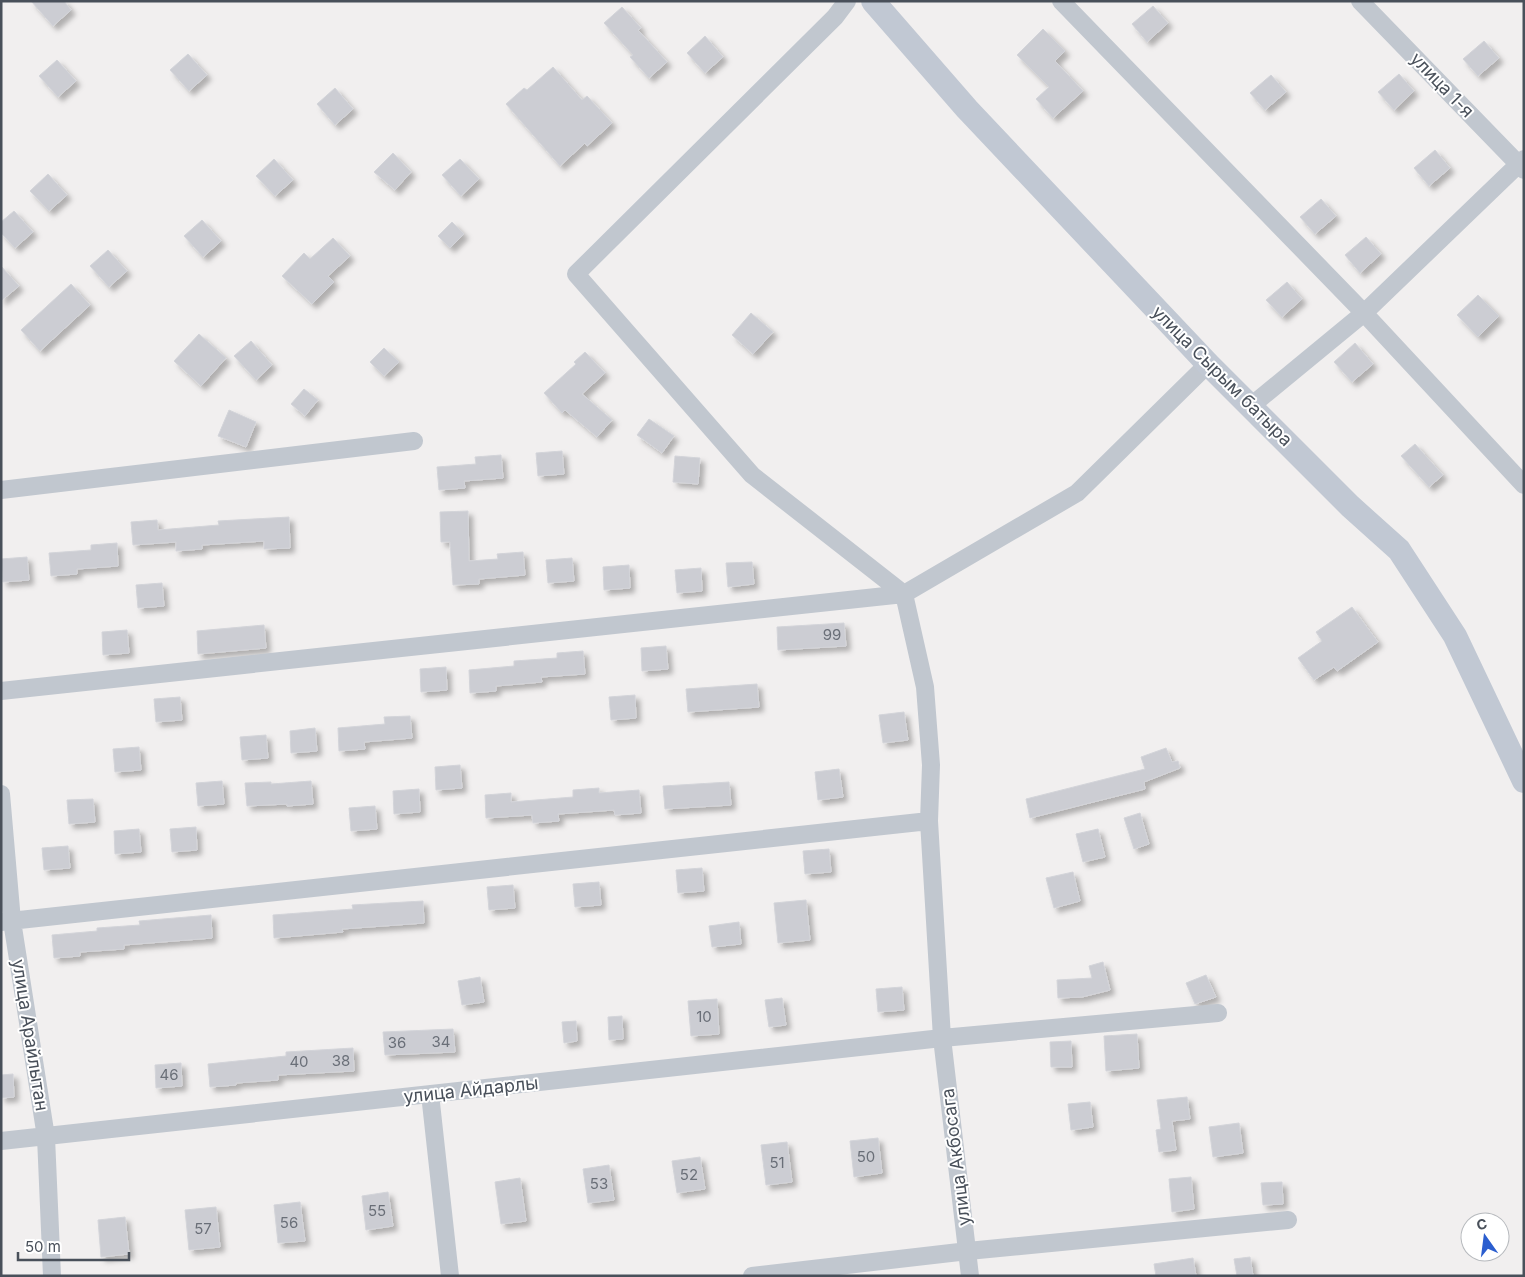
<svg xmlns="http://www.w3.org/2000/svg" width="1525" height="1277" font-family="Inter,sans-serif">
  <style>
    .building { fill: #cccdd3; stroke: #d3d4d9; filter: url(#shadow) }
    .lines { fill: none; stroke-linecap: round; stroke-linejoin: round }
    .street { stroke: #c1c7cf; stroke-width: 18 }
    .secondary { stroke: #c1c8d3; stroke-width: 24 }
    .labels { text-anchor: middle; stroke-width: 4; stroke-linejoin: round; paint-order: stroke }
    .number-label { font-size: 15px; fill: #6a6f78 }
    .street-label { font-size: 18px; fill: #49505a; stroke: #fff }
  </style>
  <defs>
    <filter id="shadow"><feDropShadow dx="4.5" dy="4.5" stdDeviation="2.5" flood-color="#0004"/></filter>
  </defs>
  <rect width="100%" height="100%" fill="#f1efef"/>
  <path class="building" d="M 31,1 L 64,1 L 71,10 L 53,26 Z
    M 1153,6 L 1168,23 L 1147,42 L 1132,24 Z
    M 622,7 L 641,28 L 638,30 L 667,62 L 649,78 L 630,57 L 633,55 L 604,23 Z
    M 1043,29 L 1065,51 L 1055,61 L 1083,91 L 1053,118 L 1036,99 L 1049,87 L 1017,55 Z
    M 705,36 L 723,57 L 705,73 L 687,53 Z
    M 1484,41 L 1499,58 L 1478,76 L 1463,59 Z
    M 188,54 L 207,75 L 189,91 L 170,70 Z
    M 57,60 L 76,81 L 58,97 L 39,76 Z
    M 553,67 L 582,100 L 587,96 L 612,123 L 587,146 L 585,143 L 560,166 L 506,104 L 524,88 L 527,90 Z
    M 1399,74 L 1414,91 L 1394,110 L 1378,92 Z
    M 1271,75 L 1286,92 L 1265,110 L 1250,93 Z
    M 335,88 L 353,109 L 335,125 L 317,104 Z
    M 1435,150 L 1450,168 L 1429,186 L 1414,168 Z
    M 393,153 L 411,172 L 395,190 L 374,172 Z
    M 274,159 L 293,180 L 275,196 L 256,176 Z
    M 460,159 L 479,179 L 461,196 L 442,175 Z
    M 48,174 L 67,195 L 49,211 L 30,191 Z
    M 1321,199 L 1336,216 L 1315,234 L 1300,217 Z
    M 14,211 L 33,232 L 15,248 L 1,233 L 1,222 Z
    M 202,220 L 221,241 L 203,257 L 184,236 Z
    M 452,222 L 464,234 L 450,248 L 438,236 Z
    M 1366,237 L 1381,254 L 1360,273 L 1345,255 Z
    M 333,238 L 350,256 L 328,276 L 334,282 L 312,304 L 282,276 L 304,253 L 310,259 Z
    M 108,250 L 127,271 L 109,287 L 90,266 Z
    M 1,266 L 19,286 L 1,301 Z
    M 1287,282 L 1302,299 L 1282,317 L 1266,300 Z
    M 71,284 L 90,305 L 40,351 L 21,330 Z
    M 1478,295 L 1499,316 L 1478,337 L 1457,315 Z
    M 751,313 L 773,332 L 753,354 L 732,335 Z
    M 199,334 L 226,358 L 201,386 L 174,361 Z
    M 251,341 L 272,365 L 256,380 L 234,356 Z
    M 1355,343 L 1373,364 L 1352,382 L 1334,362 Z
    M 384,348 L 399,362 L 384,376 L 370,362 Z
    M 585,352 L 605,373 L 582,394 L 612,420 L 597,437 L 565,410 L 562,413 L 544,393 L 576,364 L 574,362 Z
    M 304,389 L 318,400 L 305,416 L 291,404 Z
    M 229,410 L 256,422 L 246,447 L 218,436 Z
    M 649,419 L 674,436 L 662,453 L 637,435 Z
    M 1415,444 L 1443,475 L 1429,487 L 1401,456 Z
    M 562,451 L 564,474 L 538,476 L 536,453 Z
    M 501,455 L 503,478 L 464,481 L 465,488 L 439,490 L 437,467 L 476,464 L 475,457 Z
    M 675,456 L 700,458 L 698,484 L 673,482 Z
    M 468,511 L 469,561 L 498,559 L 497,554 L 523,552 L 525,575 L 479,579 L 479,584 L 453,585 L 450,542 L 441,542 L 440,512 Z
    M 289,517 L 290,548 L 264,549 L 264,541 L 202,545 L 202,549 L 176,551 L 176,542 L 133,545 L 131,522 L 157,520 L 158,530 L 219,525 L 218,521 Z
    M 117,543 L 118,566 L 77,569 L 77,574 L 51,576 L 49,553 L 91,550 L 91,545 Z
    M 27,557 L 29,580 L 3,582 L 1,559 Z
    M 572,558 L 574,581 L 548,583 L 546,560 Z
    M 752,562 L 754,584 L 728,587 L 726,563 Z
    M 629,565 L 630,588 L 604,590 L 603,567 Z
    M 701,568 L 702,591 L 677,593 L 675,570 Z
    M 162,583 L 164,606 L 138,608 L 136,585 Z
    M 1352,607 L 1378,642 L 1337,671 L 1334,667 L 1314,680 L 1298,658 L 1322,641 L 1316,632 Z
    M 844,623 L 846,646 L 778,650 L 777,627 Z
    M 264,625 L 266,648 L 198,654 L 197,631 Z
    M 127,630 L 129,653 L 103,655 L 102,632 Z
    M 666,646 L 668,669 L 642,671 L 641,648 Z
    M 583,651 L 585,674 L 541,677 L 542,682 L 496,686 L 496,691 L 470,693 L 469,670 L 514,666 L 514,661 L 557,658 L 557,653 Z
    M 446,667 L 447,690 L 421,692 L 420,669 Z
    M 757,684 L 759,707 L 688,712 L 686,689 Z
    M 635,695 L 636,718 L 611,720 L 609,697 Z
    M 180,697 L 182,720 L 156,722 L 154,699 Z
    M 904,712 L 908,740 L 883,743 L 879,715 Z
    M 410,716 L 412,738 L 364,742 L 365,749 L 339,751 L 338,728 L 385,724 L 384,717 Z
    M 315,728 L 317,751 L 291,753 L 290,731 Z
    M 266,735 L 268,758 L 242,760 L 240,737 Z
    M 139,747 L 141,770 L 115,772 L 113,749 Z
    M 1166,748 L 1172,762 L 1178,761 L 1180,768 L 1144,782 L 1145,789 L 1030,818 L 1026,799 L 1145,769 L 1141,757 Z
    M 460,765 L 462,788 L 436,790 L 435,767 Z
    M 839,769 L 843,797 L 818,800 L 815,772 Z
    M 222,781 L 224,804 L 198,806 L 196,783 Z
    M 311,781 L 313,804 L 287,806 L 287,804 L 247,806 L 245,783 L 271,782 L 271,784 Z
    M 729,782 L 731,805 L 665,809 L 663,786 Z
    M 599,788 L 599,793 L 639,790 L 641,813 L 615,815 L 614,810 L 558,814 L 559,821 L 533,823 L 532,815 L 486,818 L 485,795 L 511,793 L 511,802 L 573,797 L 573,790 Z
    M 419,789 L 420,812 L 394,814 L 393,791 Z
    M 93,799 L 95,822 L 69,824 L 67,800 Z
    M 375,806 L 377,829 L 351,831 L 349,808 Z
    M 1140,813 L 1149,844 L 1134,849 L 1124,818 Z
    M 196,827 L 197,850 L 172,852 L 170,829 Z
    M 139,829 L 141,852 L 115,854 L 114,831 Z
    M 1098,829 L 1105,857 L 1083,862 L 1076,834 Z
    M 68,846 L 70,868 L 44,870 L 42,848 Z
    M 829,849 L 831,872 L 805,874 L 803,851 Z
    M 702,868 L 704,891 L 678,893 L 676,870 Z
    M 1073,872 L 1080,901 L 1054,908 L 1046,878 Z
    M 599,882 L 601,905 L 575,907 L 573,884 Z
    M 513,885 L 515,908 L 489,910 L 487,887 Z
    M 806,900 L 810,940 L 778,943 L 774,903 Z
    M 423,901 L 424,923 L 342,929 L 343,932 L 274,938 L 273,915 L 353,909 L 352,905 Z
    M 211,915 L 212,938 L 124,945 L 124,949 L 80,952 L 80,956 L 54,958 L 52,935 L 97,931 L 97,928 L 140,925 L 139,921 Z
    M 739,922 L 741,944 L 712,947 L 709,926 Z
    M 1103,962 L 1110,990 L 1082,997 L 1058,998 L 1057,980 L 1092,978 L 1089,966 Z
    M 1206,975 L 1216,997 L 1195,1004 L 1186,983 Z
    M 480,977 L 484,1002 L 462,1005 L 458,981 Z
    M 902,987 L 904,1010 L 878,1012 L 876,989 Z
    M 782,998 L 786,1025 L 769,1027 L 765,1000 Z
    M 717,999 L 719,1034 L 691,1036 L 688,1001 Z
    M 622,1016 L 623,1039 L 609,1040 L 608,1017 Z
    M 576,1021 L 577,1041 L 564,1043 L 562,1022 Z
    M 453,1029 L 455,1052 L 385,1055 L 383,1032 Z
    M 1137,1034 L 1139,1068 L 1106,1071 L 1104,1036 Z
    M 1071,1041 L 1072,1067 L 1051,1067 L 1050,1042 Z
    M 353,1048 L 354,1071 L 278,1075 L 278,1080 L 236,1083 L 236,1085 L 210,1087 L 208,1064 L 286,1056 L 286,1052 Z
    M 181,1063 L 182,1086 L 156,1088 L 155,1065 Z
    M 13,1074 L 14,1097 L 1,1098 L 1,1075 Z
    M 1187,1097 L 1190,1119 L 1172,1121 L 1176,1150 L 1159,1152 L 1156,1130 L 1161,1129 L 1157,1100 Z
    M 1090,1102 L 1093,1127 L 1071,1130 L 1068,1104 Z
    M 1239,1123 L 1243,1153 L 1213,1157 L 1209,1127 Z
    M 878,1138 L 882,1173 L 854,1177 L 850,1141 Z
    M 787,1142 L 792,1182 L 766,1185 L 761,1145 Z
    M 700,1157 L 705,1189 L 677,1193 L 672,1161 Z
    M 609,1165 L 614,1200 L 588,1203 L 583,1169 Z
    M 1191,1177 L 1194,1209 L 1172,1212 L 1169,1179 Z
    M 520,1178 L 526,1221 L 501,1224 L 495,1182 Z
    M 1282,1182 L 1283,1204 L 1263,1205 L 1261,1183 Z
    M 388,1192 L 393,1226 L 366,1230 L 362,1196 Z
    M 300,1202 L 305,1241 L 278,1243 L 274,1205 Z
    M 216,1207 L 220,1247 L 189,1250 L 185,1210 Z
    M 125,1217 L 129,1254 L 101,1257 L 98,1220 Z
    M 1250,1257 L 1253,1276 L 1237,1276 L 1234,1259 Z
    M 1193,1258 L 1196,1276 L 1156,1276 L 1154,1264 Z"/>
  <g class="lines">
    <path class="street" d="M 847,1 L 835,17 L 576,274 L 752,475 L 904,594 L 925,687 L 931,765 L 929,821 L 942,1038 L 970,1276
      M 1061,1 L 1364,313 L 1524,485
      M 1360,1 L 1524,170
      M 1251,406 L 1364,313 L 1524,159
      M 1,490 L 414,441
      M 1,691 L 904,594 L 1077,493 L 1208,364
      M 1,794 L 12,921 L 46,1137 L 52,1276
      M 1,922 L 929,821
      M 430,1094 L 450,1276
      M 1,1141 L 942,1038 L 1218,1013
      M 752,1276 L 968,1251 L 1288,1220"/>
    <path class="secondary" d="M 873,1 L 967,109 L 1208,364 L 1350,506 L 1399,550 L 1455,636 L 1524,781"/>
  </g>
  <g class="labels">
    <g class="number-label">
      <text x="832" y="640">99</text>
      <text x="704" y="1022">10</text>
      <text x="441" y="1047">34</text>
      <text x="397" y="1048">36</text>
      <text x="341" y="1066">38</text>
      <text x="299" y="1067">40</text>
      <text x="169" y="1080">46</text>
      <text x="866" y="1162">50</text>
      <text x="777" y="1168">51</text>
      <text x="689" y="1180">52</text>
      <text x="599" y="1189">53</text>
      <text x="377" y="1216">55</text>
      <text x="289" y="1228">56</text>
      <text x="203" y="1234">57</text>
    </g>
    <g class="street-label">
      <text transform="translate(1442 85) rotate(46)" y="6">улица 1-я</text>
      <text transform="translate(1222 376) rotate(45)" y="6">улица Сырым батыра</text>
      <text transform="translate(30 1035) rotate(81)" y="6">улица Арайлытан</text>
      <text transform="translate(471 1090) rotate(-6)" y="6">улица Айдарлы</text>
      <text transform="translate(956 1157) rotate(-97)" y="6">улица Акбосага</text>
    </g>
  </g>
  <rect width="1525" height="1277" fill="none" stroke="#49505a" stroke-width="5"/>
  <g transform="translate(1485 1237) rotate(346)"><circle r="24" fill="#ffffff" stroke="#b6b9bd"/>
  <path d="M0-4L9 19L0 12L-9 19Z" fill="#2b5ecf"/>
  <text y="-8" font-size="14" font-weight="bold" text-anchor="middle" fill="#49505a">С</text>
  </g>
  <path d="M18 1252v8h111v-8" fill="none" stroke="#49505a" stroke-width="2.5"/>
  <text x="25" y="1252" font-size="15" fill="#49505a" stroke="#ffffff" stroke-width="4" paint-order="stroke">50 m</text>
</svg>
